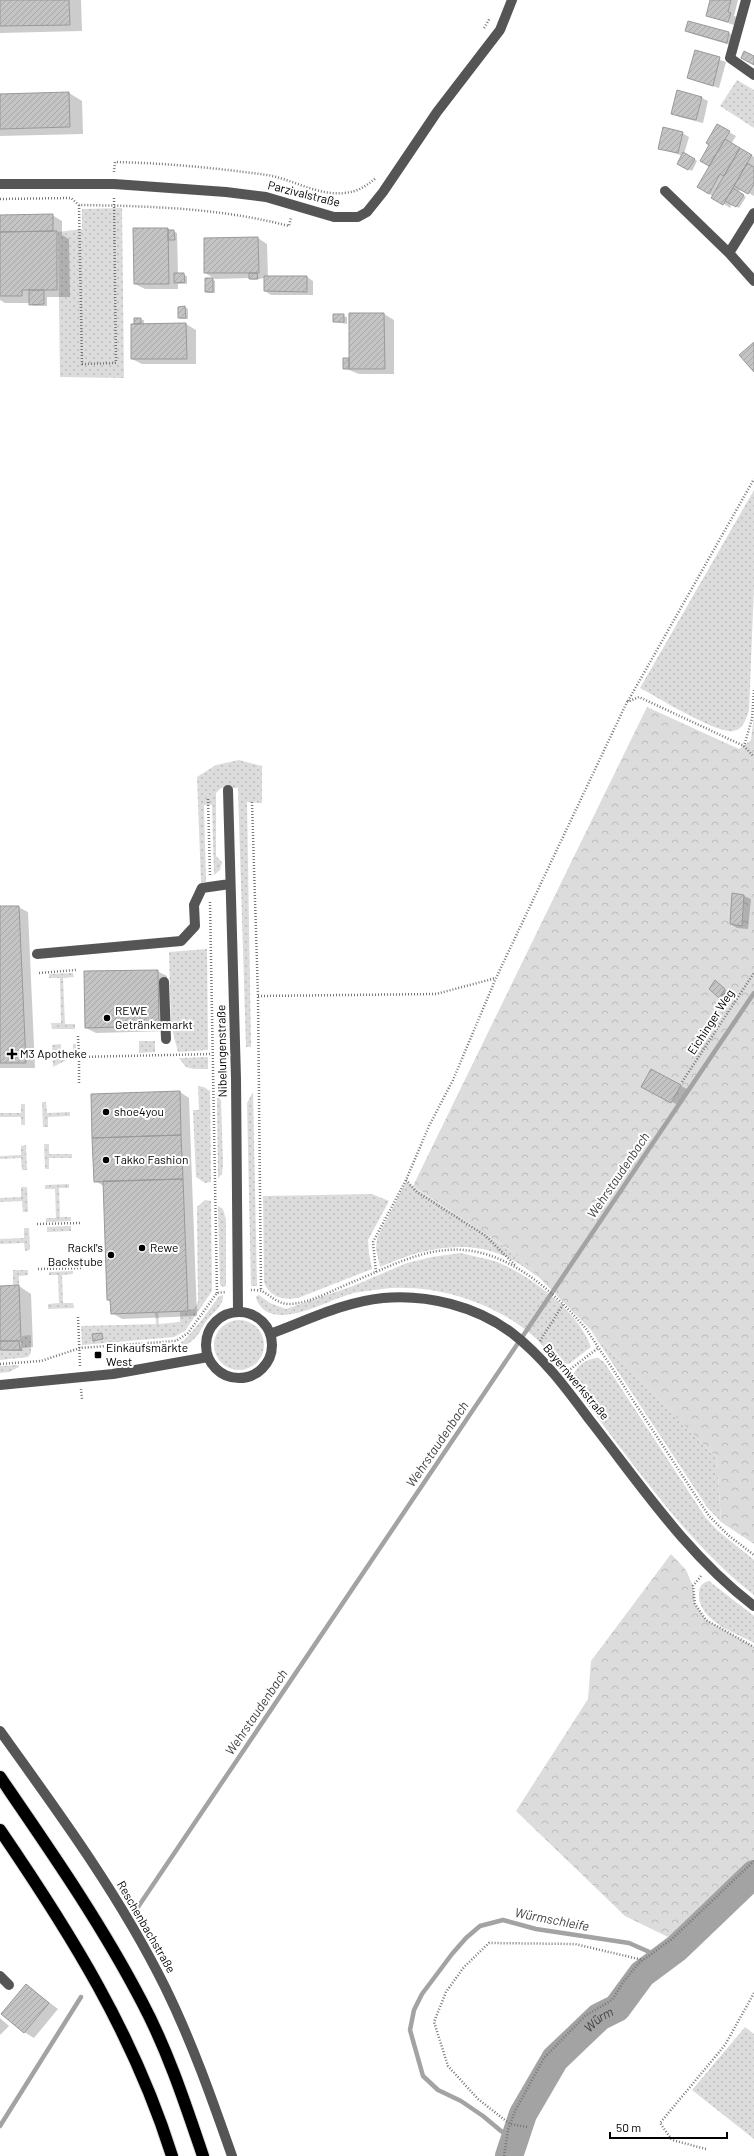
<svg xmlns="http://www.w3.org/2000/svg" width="754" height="2156" font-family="Barlow,sans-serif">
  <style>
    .grass { fill: url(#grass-dots) }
    .forest { fill: url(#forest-crowns) }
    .shadow { fill: #0003 }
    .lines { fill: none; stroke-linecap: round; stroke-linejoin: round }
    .stream { stroke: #a3a3a3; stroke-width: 4.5 }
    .river { stroke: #a3a3a3; stroke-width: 28 }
    .building { fill: url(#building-hatch); stroke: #999 }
    .highway-casing { stroke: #dbdbdb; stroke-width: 14 }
    .path { stroke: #777; stroke-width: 2.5; stroke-dasharray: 1 2; stroke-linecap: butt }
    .minor { stroke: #555; stroke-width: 10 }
    .highway { stroke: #000; stroke-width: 12 }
    .poi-dot { fill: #000; stroke: #fff; stroke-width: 1.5 }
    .labels { text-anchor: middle; stroke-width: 4; stroke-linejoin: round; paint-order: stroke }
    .street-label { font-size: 12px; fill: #000; stroke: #fff }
    .poi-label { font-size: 12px; fill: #000; stroke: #fff; text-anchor: start }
    .water-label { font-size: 13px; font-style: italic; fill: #444; stroke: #fff }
  </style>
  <defs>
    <pattern id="grass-dots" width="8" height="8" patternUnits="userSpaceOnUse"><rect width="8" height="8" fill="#dcdcdc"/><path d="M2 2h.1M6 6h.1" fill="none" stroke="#bbb" stroke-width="1.8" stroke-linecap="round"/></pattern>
    <pattern id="forest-crowns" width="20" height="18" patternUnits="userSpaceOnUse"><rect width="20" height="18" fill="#dcdcdc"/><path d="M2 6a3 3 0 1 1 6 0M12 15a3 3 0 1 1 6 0" fill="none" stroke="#bbb"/></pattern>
    <pattern id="building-hatch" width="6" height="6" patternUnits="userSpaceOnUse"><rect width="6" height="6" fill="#c4c4c4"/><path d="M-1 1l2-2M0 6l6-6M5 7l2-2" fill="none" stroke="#a7a7a7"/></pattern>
  </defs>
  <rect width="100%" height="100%" fill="#fff"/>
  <path class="grass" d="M 737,80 L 754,90 L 754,128 L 720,106 Z
    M 122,208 L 124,378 L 60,377 L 58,232 L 82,229 L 82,209 Z
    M 754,490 L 754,587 L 749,710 C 746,719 744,729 733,731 C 717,734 657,697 640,688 Z
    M 239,760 L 262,766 L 262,803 L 247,802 L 251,1047 L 246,1047 L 238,788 L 221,788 L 216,793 L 216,856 L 222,862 L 220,870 L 214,875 L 212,805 L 204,805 L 206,882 L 201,882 L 197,777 L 216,765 Z
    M 207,949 L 208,1050 L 178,1052 L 171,1025 L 169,952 Z
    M 73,973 L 74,977 L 63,978 L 65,1024 L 75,1024 L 75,1029 L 52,1029 L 51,1023 L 61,1023 L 60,978 L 49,978 L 49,974 Z
    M 139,1041 L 155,1041 L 155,1052 L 139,1053 Z
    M 61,1044 L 61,1055 L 73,1054 L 73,1044 L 76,1044 L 76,1055 L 53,1067 L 52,1045 Z
    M 208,1057 L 208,1069 L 193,1069 L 186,1067 L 179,1058 Z
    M 198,1086 L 204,1087 L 210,1091 L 211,1182 L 205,1183 L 196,1177 L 193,1110 L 199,1110 Z
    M 253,1092 L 257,1286 L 251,1286 L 247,1103 Z
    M 217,1095 L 221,1100 L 223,1164 L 222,1174 L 218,1178 Z
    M 42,1102 L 46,1102 L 47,1113 L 70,1112 L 70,1116 L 48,1117 L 48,1127 L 43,1127 Z
    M 21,1104 L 25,1104 L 25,1125 L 21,1125 L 21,1117 L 0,1117 L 0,1113 L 21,1113 Z
    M 44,1144 L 49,1144 L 49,1154 L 72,1154 L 72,1158 L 49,1158 L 49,1169 L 45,1169 Z
    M 26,1145 L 27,1170 L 22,1170 L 21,1158 L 0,1159 L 0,1156 L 21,1155 L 21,1146 Z
    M 406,1182 L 517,1255 L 541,1279 C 529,1271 517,1261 504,1256 C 464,1238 418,1250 380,1267 L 376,1249 L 377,1238 Z
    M 69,1184 L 69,1188 L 59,1188 L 60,1217 L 71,1217 L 71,1221 L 46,1222 L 46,1218 L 56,1218 L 55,1189 L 45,1189 L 45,1185 Z
    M 21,1187 L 27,1187 L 28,1212 L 23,1212 L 22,1201 L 0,1202 L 0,1198 L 21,1197 Z
    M 372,1194 L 389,1201 L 368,1240 L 369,1254 L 372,1269 L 298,1298 C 283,1300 270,1298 264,1282 L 263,1196 Z
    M 205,1200 L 211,1201 L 212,1291 L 185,1331 L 174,1337 L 82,1345 L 81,1326 L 156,1324 L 155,1312 L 158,1312 L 159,1324 L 180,1322 L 180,1311 L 194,1309 L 198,1302 L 197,1207 Z
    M 218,1206 L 223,1209 L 226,1220 L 226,1286 L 223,1287 L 220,1285 Z
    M 71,1226 L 71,1231 L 47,1232 L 47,1227 Z
    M 24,1228 L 29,1228 L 30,1250 L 25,1251 L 24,1243 L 0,1244 L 0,1239 L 24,1238 Z
    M 460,1253 C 472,1256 485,1258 497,1262 C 530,1275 579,1312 591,1347 L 569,1364 C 548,1362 546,1346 532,1335 C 495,1303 439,1285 391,1288 C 379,1289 366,1291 354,1293 C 330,1299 284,1327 263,1309 C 259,1305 256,1300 256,1296 L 259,1295 L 270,1303 L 286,1309 L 353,1286 L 407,1263 L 432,1257 Z
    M 72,1259 L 73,1265 L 48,1266 L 48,1260 Z
    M 13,1270 L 28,1270 L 28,1275 L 19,1276 L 19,1285 L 13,1285 Z
    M 73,1271 L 73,1274 L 62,1275 L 63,1303 L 73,1303 L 74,1308 L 48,1309 L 48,1304 L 59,1303 L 58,1275 L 49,1275 L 49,1272 Z
    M 223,1295 C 224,1305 215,1311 209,1318 C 203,1324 201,1332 195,1338 C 180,1354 150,1352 130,1354 L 130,1347 C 142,1346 169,1347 180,1343 C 188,1340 212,1306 219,1296 Z
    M214 1345a25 25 0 1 1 50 0a25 25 0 1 1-50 0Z
    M 590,1329 L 717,1458 L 721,1522 L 707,1507 Z
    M 31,1335 L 31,1353 L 28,1357 L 0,1360 L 0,1351 L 20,1350 L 22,1336 Z
    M 598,1358 L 604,1362 L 706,1518 L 717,1530 L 754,1560 L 754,1595 C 686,1542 637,1468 584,1400 L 573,1376 C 577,1365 586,1359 598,1358 Z
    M 19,1365 L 19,1367 L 9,1372 L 0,1373 L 0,1366 Z
    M 709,1581 L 754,1616 L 754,1643 C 734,1632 698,1621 699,1594 C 699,1586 702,1583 709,1581 Z
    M 745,2027 L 754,2034 L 754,2139 L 692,2090 Z"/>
  <path class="forest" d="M 647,707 L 739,749 L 751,740 L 754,715 L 754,1544 L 721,1522 L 717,1458 L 517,1255 L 413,1186 Z
    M 671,1554 L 686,1570 L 693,1586 L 695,1604 L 706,1620 L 754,1647 L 754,1865 L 672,1939 L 625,1916 L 516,1811 L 588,1699 L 591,1661 Z"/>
  <path class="shadow" d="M 0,0 L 81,0 L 82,31 L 0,33 Z
    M 711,0 L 738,0 L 734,16 L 737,17 L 734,25 L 707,16 Z
    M 686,31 L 729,33 L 735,37 L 733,46 L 693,34 Z
    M 696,51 L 726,62 L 719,88 L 688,78 Z
    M 69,93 L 82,101 L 83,134 L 0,136 L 0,95 Z
    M 702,98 L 708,101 L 703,123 L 679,117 L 672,113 Z
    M 717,125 L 736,136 L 731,144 L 754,157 L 754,196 L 741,189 L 738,193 L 746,197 L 739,208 L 732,204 L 730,208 L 699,187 L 711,166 L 701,161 L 711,144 Z
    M 682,133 L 689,137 L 684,154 L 697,161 L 692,171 L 678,163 L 683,156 L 659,148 Z
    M 52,215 L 62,221 L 62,235 L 69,239 L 70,297 L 47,297 L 47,306 L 33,306 L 30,303 L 5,303 L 0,300 L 0,216 Z
    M 168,229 L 177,233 L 178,274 L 187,276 L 187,284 L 178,284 L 178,289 L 145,289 L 135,284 Z
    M 258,238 L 267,244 L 268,277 L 307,277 L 313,281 L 313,295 L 271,295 L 265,291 L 265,278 L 252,280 L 250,278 L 215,279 L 205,273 Z
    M 212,279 L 215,281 L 215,293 L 208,293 L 206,291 Z
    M 185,307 L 188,309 L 188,319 L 182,319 L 179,318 Z
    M 350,314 L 384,314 L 394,320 L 394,374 L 359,374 L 344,368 L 350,359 Z
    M 334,315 L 347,317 L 347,324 L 334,322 Z
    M 135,319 L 144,320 L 144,325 L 186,324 L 196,330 L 196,364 L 142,364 L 132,359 L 138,325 Z
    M 733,894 L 744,896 L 751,899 L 748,929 L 737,928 L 731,924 Z
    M 0,907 L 18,907 L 28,912 L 35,1068 L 0,1068 Z
    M 157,971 L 167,976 L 169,1031 L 96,1033 L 86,1028 Z
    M 718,983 L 727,991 L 723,998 L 710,989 Z
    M 652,1071 L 687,1089 L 678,1105 L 649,1090 Z
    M 180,1092 L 189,1098 L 197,1316 L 122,1319 L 112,1313 L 111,1302 L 108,1300 L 104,1186 L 95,1181 Z
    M 19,1286 L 31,1294 L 33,1347 L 22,1348 L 22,1351 L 2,1351 L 0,1350 L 0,1287 Z
    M 26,1985 L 58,2009 L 34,2038 L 24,2032 Z
    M 0,2018 L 9,2026 L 0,2035 Z"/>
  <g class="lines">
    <path class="stream" d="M 138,1907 L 754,993
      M 0,2126 L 81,1997
      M 514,2138 L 501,2131 L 483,2116 L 461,2101 L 438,2090 L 423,2076 L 410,2030 L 414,2010 L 422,1994 L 452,1954 L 466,1938 L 480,1926 L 503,1920 L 536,1929 L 629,1943 L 663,1958"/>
    <path class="river" id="s1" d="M 509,2156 L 523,2114 L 555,2059 L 599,2017 L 617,2008 L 642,1974 L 677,1948 L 754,1874"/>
  </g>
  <path class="building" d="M 0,0 L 69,0 L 70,25 L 0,26 Z
    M 710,0 L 731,0 L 728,12 L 731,13 L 728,22 L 706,16 Z
    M 688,21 L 729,32 L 727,43 L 685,31 Z
    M 695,50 L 720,57 L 713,86 L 687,78 Z
    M 744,51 L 754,56 L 754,65 L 741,58 Z
    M 677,90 L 702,97 L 696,120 L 671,114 Z
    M 69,92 L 70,127 L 0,129 L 0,94 Z
    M 717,124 L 730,131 L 709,166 L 700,161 L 709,145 L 706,143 Z
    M 663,127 L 683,132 L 678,153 L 658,149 Z
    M 725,139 L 740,148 L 724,176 L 720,174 L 709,194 L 697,187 Z
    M 740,148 L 752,155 L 723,205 L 711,198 Z
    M 683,152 L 695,159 L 688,170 L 677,164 Z
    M 747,163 L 754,167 L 754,184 L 748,194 L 734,186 Z
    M 733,188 L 744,195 L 736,207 L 725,201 Z
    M 53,214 L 53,231 L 0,232 L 0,215 Z
    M 133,228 L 168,228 L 169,284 L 134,284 Z
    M 168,230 L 174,230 L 175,240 L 168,240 Z
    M 57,231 L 57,290 L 22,290 L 22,296 L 0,296 L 0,232 Z
    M 258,237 L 259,273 L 204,273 L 204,238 Z
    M 174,273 L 184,273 L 185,282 L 174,283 Z
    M 249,273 L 257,273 L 258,279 L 249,279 Z
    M 264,276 L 307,276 L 307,292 L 264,291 Z
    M 205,278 L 213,278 L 213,292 L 205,292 Z
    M 29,290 L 44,290 L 44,304 L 29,305 Z
    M 185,306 L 186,318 L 178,318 L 178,307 Z
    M 349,313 L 384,313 L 385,369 L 349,369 Z
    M 333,314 L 344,314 L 344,322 L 333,322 Z
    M 134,318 L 141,318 L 141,324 L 134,324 Z
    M 186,323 L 187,359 L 131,359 L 131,324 Z
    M 754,342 L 754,372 L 739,355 Z
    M 343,358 L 349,358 L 349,369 L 343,369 Z
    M 732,893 L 744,895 L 742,926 L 730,924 Z
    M 0,906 L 19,906 L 26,1063 L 0,1063 Z
    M 158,970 L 159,1026 L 85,1028 L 84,971 Z
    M 715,980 L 725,989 L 719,998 L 709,989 Z
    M 651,1069 L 681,1085 L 671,1103 L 641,1087 Z
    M 180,1091 L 181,1135 L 92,1138 L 91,1094 Z
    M 181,1135 L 183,1179 L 94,1182 L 92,1138 Z
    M 183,1179 L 188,1311 L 111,1314 L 110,1300 L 107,1300 L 103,1181 Z
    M 19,1285 L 21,1341 L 0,1341 L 0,1286 Z
    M 102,1333 L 103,1339 L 93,1341 L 92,1334 Z
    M 0,1341 L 19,1341 L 20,1350 L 0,1350 Z
    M 26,1984 L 49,2003 L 24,2033 L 1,2014 Z"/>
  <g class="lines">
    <g class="highway-casing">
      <path id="highway" d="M 0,1777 C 50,1850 101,1923 142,2002 C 168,2051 185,2103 203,2156
        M 0,1830 C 71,1934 134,2035 172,2156"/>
    </g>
    <path class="path" d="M 484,28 L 490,18
      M 114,172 L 115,162 C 165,163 217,168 267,175 C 292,179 318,196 344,193 C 358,192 366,186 376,178
      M 0,199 L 71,198 L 79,205 C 149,206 221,208 289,226 L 291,217
      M 79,205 L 82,364 L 116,363 L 114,197
      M 754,690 L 752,719 L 744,746 L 754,757
      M 628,701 L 754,479
      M 208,799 L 210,875
      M 252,802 L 258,996 L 261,1291
      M 210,902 L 217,1293
      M 39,973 L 76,970
      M 258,996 L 436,994 L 496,978
      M 78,1036 L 79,1057
      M 682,1082 L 754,973
      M 79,1083 L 79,1057 L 212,1054
      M 406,1180 L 417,1192 L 486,1236 L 516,1266
      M 37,1224 L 80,1223
      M 38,1269 L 83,1268
      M 376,1272 L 373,1242 L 406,1180 L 429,1126 L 453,1080 L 496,978 L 627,702 L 639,697 L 744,746
      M 251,1290 C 254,1290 259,1290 262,1291 C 271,1296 278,1304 289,1304 C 309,1304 337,1288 355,1281 C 384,1269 416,1252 447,1250 C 503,1245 553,1290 587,1330 L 709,1516 L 728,1535 L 754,1555
      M 78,1317 L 80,1366
      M 540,1341 L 564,1303
      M 0,1364 L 41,1361 L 80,1348 L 176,1341 L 188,1333 L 217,1293 L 226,1292
      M 568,1371 L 598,1348
      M 81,1389 L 82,1399
      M 701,1576 L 693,1586 L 695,1604 L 706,1620 L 754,1647
      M 527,2127 L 510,2124 L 478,2099 L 448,2066 L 434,2022 L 446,1992 L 464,1967 L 489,1943 L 575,1944 L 643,1960
      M 706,2149 L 672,2140 L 660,2123 L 725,2045 L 754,1993
      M 504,2156 L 508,2130 L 515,2111 L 544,2058 L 585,2016 L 612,2000 L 624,1981 L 639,1963 L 672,1939 L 754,1861"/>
    <path class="minor" d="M 746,0 L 730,58 L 754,75
      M 0,184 L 114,184 L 226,192 L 266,197 L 334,217 L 358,217 L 367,212 L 383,192 L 437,112 L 500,30 L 512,0
      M 665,191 L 729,253 L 754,281
      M 729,253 L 754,213
      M 228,790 L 236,1079 L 238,1312
      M 37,954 L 181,941 L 195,926 L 194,905 L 202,888 L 230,884
      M 164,982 L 166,1039
      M206 1345a33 33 0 1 1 66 0a33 33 0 1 1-66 0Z
      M 270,1334 C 306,1321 343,1302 383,1298 C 427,1294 476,1306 512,1333 C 543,1357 566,1388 589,1419 C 640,1484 687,1555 754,1606
      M 0,1385 L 113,1374 L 208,1357
      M 0,1731 C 59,1813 120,1896 165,1987 C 192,2042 212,2099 232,2156
      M 0,1976 L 9,1985"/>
    <use href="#highway" class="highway"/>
  </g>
  <g class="poi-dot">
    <circle cx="107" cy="1018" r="4"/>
    <path d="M10 1048h4v4h4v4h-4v4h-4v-4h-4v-4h4z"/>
    <circle cx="106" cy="1112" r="4"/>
    <circle cx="106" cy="1160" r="4"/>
    <circle cx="142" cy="1248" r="4"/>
    <circle cx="111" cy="1255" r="4"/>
    <rect x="94" y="1351" width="8" height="8" rx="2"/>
  </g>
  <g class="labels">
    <g class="street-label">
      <text transform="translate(304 194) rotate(14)" y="4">Parzivalstraße</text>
      <text transform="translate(711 1022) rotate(-57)" y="4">Eichinger Weg</text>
      <text transform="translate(222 1051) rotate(-91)" y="4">Nibelungenstraße</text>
      <text transform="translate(576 1382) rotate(50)" y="4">Bayernwerkstraße</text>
      <text transform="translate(146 1927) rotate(60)" y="4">Reschenbachstraße</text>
    </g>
    <g class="poi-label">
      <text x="115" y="1015">REWE<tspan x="115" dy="14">Getränkemarkt</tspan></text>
      <text x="20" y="1058">M3 Apotheke</text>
      <text x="114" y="1116">shoe4you</text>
      <text x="114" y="1164">Takko Fashion</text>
      <text x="103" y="1252" text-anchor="end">Rackl's<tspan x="103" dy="14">Backstube</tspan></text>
      <text x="150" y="1252">Rewe</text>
      <text x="106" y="1352">Einkaufsmärkte<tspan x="106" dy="14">West</tspan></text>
    </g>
    <g class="water-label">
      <text transform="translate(618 1175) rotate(-56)" y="5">Wehrstaudenbach</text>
      <text transform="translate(437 1444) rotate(-56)" y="5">Wehrstaudenbach</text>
      <text transform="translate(256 1712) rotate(-56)" y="5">Wehrstaudenbach</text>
      <text transform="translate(552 1919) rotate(11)" y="5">Würmschleife</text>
      <text dy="5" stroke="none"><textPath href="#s1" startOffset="167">Würm</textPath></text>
    </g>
  </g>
  <path d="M610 2132v6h117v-6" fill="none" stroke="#000000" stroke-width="2"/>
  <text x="616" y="2132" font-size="12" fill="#000000" stroke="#ffffff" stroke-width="3" paint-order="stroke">50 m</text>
</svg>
